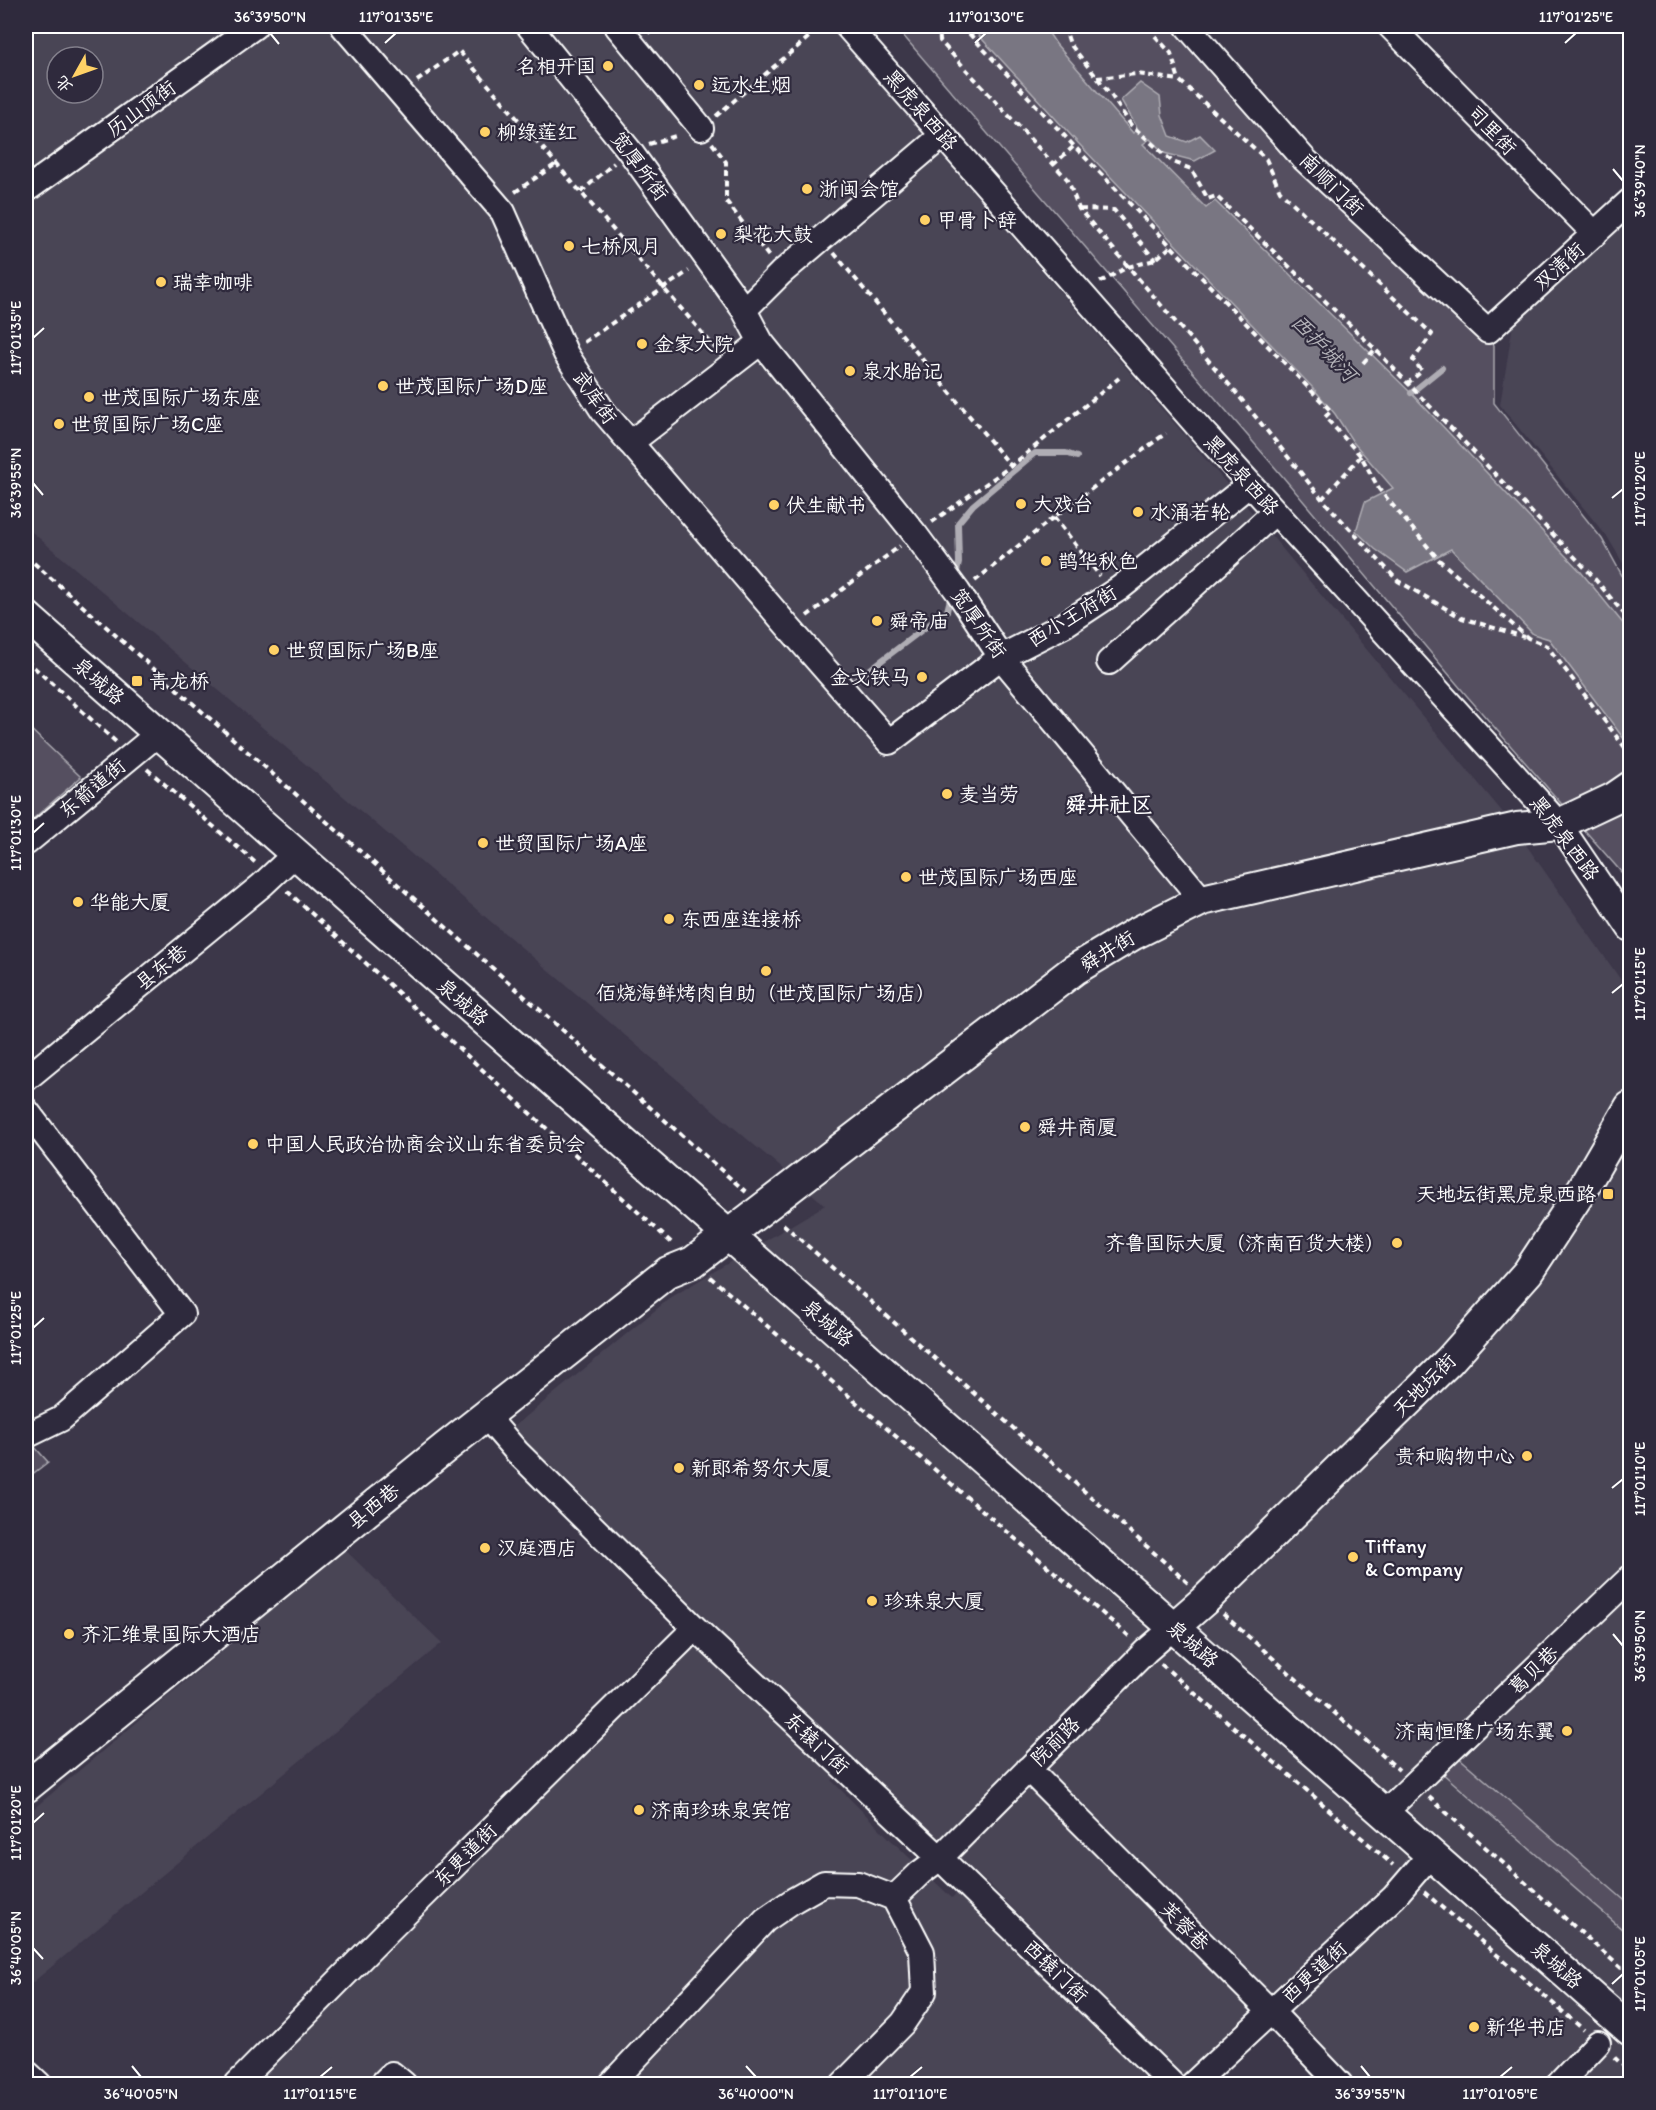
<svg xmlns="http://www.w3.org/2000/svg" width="1656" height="2110" font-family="Itim,'LXGW WenKai TC',sans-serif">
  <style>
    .built { fill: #494455; fill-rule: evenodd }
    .green { fill: #555060; stroke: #aaa8b0; stroke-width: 1.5 }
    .water { fill: #797682; stroke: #afadb4; stroke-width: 1.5 }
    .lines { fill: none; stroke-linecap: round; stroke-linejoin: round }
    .stream { stroke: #afadb4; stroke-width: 6 }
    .minor-casing { stroke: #fff; stroke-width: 28 }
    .major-casing { stroke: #fff; stroke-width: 34 }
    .path { stroke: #fff; stroke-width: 4; stroke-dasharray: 6 4.5; stroke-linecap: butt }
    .minor { stroke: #2f2a3d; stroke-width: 24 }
    .major { stroke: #2f2a3d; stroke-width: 30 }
    .ticks { fill: none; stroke: #fff; stroke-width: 2 }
    .poi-dot { fill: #ffd166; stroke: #2f2a3d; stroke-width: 2 }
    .labels { text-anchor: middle; stroke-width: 4.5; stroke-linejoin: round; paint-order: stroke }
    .poi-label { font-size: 20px; fill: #fff; stroke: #2f2a3d; text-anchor: start }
    .street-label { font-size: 20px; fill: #fff; stroke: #2f2a3d }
    .water-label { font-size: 21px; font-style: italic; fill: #b5b4ba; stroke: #2f2a3d }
    .quarter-label { font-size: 22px; font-weight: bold; fill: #fff; stroke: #2f2a3d }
    .neatline { fill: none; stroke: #fff; stroke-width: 2 }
    .ticks-label { font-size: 15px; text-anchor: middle; fill: #fff }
  </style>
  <rect width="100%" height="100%" fill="#3c3749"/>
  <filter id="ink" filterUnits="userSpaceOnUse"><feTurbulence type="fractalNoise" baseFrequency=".0167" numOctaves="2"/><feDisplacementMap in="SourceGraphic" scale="12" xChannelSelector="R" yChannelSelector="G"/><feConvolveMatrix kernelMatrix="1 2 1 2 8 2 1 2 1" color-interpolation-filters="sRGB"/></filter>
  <g filter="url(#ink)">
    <path class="built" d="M 26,26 L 829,26 L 1261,523 L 1505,815 L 1630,993 L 1630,2084 L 1337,2084 L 1261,2010 L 1184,2082 L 989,1884 L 898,1809 L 511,1429 L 670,1298 L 825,1205 L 26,527 L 26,206 L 246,34 L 26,201 ZM 57,57 L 93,57 L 93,93 L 57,93 Z
      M 1630,215 L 1630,575 L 1608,538 L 1500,405 L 1513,324 Z
      M 344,1549 L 442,1643 L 26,1988 L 26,1815 Z
      M 698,1637 L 838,1774 L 832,1781 L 892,1841 L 952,1898 L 957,1892 L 967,1892 L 1161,2084 L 248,2084 Z"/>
    <path class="green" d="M 895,26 L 1182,26 L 1297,162 L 1494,345 L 1494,403 L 1602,539 L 1630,590 L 1630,882 L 1467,696 L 1278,471 Z
      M 26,725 L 81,777 L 26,825 Z
      M 33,1445 L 48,1462 L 26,1479 L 26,1448 Z
      M 1456,1755 L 1630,1905 L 1630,1936 L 1441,1772 Z"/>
    <path class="water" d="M 970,26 L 1044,26 L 1056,44 L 1133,133 L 1138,129 L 1121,100 L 1140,83 L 1160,97 L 1162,115 L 1170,136 L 1187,142 L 1200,135 L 1215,150 L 1195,161 L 1164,153 L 1150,139 L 1143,144 L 1206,208 L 1215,201 L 1411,393 L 1581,572 L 1630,632 L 1630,747 L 1549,639 L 1533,634 L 1451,549 L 1407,572 L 1375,549 L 1356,531 L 1365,502 L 1393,488 L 1353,442 L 1335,414 L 1313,388 L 1079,144 Z"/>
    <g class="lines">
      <path class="stream" d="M 1411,393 L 1442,368
        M 956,576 L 959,563 L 958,523 L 973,505 L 1035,453 L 1066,453 L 1077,457
        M 852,683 L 947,611 L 951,595"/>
      <g class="minor-casing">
        <path id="minor" d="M 343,26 L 503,212 L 566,354 L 603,411 L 790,629 L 889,742 L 1001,657 L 1064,625 L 1120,588 L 1250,484
          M 529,26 L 629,150 L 744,310
          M 617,26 L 701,128
          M 847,26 L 1202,431 L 1559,824 L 1630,929
          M 1187,26 L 1304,159 L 1488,331 L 1630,201
          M 1390,26 L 1595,234
          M 943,135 L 781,273 L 744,310 L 761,342 L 915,534 L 958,592 L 1001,657 L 1202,900
          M 26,190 L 255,26
          M 630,443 L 761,342
          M 1109,662 L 1275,512
          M 26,843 L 159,733
          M 26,1079 L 262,885 L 295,854
          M 26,1110 L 182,1314 L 61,1419 L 26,1436
          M 486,1416 L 517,1452 L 695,1628 L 940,1858 L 1172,2084
          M 1028,1769 L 1279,2020 L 1340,2084
          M 1384,1813 L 1630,1578
          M 894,1898 L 920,1873 L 940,1858 L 1146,1651 L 1174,1627
          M 26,2072 L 39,2084
          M 237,2084 L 388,1931 L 695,1628
          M 382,2084 L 392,2074 L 404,2084
          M 611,2084 L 765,1920 L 794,1900 L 824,1883 L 858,1884 L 894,1898 L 922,1952 L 924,1992 L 903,2023 L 843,2084
          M 1193,2084 L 1394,1897 L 1431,1854
          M 1559,2084 L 1598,2043"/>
      </g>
      <g class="major-casing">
        <path id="major" d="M 26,616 L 1630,2030
          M 1174,1627 L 1206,1599 L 1449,1361 L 1528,1272 L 1583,1188 L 1630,1107
          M 26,1787 L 446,1447 L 668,1272 L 693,1262 L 1074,970 L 1134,934 L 1202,900 L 1517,828 L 1559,824 L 1614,798 L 1630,787"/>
      </g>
      <path class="path" d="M 939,26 L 940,41 L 1068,180 L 1079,209 L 1238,395 L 1322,499
        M 962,26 L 1074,146 L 1331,411 L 1325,417 L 1361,456 L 1379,489 L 1439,560 L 1528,638 L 1547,646 L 1630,754
        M 1064,26 L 1070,44 L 1111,95 L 1131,125 L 1173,162 L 1191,169 L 1208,199 L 1216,196 L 1375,349 L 1589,572 L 1630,621
        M 886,31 L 893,26
        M 648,33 L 656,26
        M 1155,36 L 1171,53 L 1179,80
        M 1097,78 L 1137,74 L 1179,80 L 1266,159 L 1280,191 L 1432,334 L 1413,360 L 1422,371 L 1408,383
        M 417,81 L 459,51 L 716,349
        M 716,116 L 816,31
        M 712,143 L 726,162 L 726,201 L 770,258
        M 649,144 L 679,135
        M 1053,165 L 1074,146
        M 515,192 L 556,164
        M 581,192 L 614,163
        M 1080,209 L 1114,210 L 1155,260
        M 834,253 L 1011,466
        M 1100,282 L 1128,267 L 1155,260 L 1171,246
        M 584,342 L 689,271
        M 1363,363 L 1375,349
        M 1361,456 L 1322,499 L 1398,581 L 1462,618 L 1524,637
        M 1054,517 L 1100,576
        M 932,522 L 1011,466 L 1119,378
        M 26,556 L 746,1192
        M 975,581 L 1054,517 L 1166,433
        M 807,616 L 900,546
        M 26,660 L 116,742
        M 147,769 L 257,864
        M 287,891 L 673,1244
        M 783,1224 L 1188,1583
        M 710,1277 L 1130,1637
        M 1223,1614 L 1399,1770
        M 1161,1664 L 1393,1865
        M 1429,1797 L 1630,1976
        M 1424,1892 L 1584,2030
        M 1614,2057 L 1630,2072"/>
      <use href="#minor" class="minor"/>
      <use href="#major" class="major"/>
    </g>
  </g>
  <path class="ticks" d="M 270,33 L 279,44M 385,43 L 396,33M 975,43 L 986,33M 1565,43 L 1576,33M 1613,169 L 1623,181M 33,338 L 44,328M 33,483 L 43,495M 1612,498 L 1623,489M 33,833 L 44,823M 1612,993 L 1623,984M 33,1328 L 44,1318M 1612,1488 L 1623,1479M 1613,1634 L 1623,1646M 33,1823 L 44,1813M 33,1948 L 43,1959M 1612,1984 L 1623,1974M 132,2066 L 141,2077M 746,2066 L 756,2077M 1361,2066 L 1370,2077M 320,2077 L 332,2067M 910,2077 L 922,2067M 1500,2077 L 1512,2067"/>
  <g class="poi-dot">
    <circle cx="608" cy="66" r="6"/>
    <circle cx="699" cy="85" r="6"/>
    <circle cx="485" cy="132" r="6"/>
    <circle cx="807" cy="189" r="6"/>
    <circle cx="925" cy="220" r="6"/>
    <circle cx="721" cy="234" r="6"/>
    <circle cx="569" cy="246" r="6"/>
    <circle cx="161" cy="282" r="6"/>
    <circle cx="642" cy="344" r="6"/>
    <circle cx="850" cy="371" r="6"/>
    <circle cx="383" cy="386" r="6"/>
    <circle cx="89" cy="397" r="6"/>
    <circle cx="59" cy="424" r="6"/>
    <circle cx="1021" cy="504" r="6"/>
    <circle cx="774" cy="505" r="6"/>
    <circle cx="1138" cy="512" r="6"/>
    <circle cx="1046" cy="561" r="6"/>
    <circle cx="877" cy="621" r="6"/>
    <circle cx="274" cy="650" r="6"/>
    <circle cx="922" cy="677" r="6"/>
    <rect x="131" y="675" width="12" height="12" rx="3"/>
    <circle cx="947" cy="794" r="6"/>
    <circle cx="483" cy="843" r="6"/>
    <circle cx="906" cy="877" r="6"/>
    <circle cx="78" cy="902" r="6"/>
    <circle cx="669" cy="919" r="6"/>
    <circle cx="766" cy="971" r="6"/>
    <circle cx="1025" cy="1127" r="6"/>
    <circle cx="253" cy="1144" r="6"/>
    <rect x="1602" y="1188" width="12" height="12" rx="3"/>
    <circle cx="1397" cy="1243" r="6"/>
    <circle cx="1527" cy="1456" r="6"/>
    <circle cx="679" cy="1468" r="6"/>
    <circle cx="485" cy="1548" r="6"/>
    <circle cx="1353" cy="1557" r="6"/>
    <circle cx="872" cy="1601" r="6"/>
    <circle cx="69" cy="1634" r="6"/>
    <circle cx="1567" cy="1731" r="6"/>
    <circle cx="639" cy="1810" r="6"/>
    <circle cx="1474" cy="2027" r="6"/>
  </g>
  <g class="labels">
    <g class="poi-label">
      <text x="596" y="73" text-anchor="end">名相开国</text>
      <text x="711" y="92">远水生烟</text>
      <text x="497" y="139">柳绿莲红</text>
      <text x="819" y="196">浙闽会馆</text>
      <text x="937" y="227">甲骨卜辞</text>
      <text x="733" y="241">梨花大鼓</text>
      <text x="581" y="253">七桥风月</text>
      <text x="173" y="289">瑞幸咖啡</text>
      <text x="654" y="351">金家大院</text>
      <text x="862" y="378">泉水胎记</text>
      <text x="395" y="393">世茂国际广场D座</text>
      <text x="101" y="404">世茂国际广场东座</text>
      <text x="71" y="431">世贸国际广场C座</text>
      <text x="1033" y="511">大戏台</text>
      <text x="786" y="512">伏生献书</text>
      <text x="1150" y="519">水涌若轮</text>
      <text x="1058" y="568">鹊华秋色</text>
      <text x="889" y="628">舜帝庙</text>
      <text x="286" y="657">世贸国际广场B座</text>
      <text x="910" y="684" text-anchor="end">金戈铁马</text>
      <text x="149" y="688">青龙桥</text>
      <text x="959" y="801">麦当劳</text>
      <text x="495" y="850">世贸国际广场A座</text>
      <text x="918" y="884">世茂国际广场西座</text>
      <text x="90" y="909">华能大厦</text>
      <text x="681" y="926">东西座连接桥</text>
      <text x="766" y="1000" text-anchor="middle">佰烧海鲜烤肉自助（世茂国际广场店）</text>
      <text x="1037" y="1134">舜井商厦</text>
      <text x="265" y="1151">中国人民政治协商会议山东省委员会</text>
      <text x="1596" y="1201" text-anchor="end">天地坛街黑虎泉西路</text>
      <text x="1385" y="1250" text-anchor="end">齐鲁国际大厦（济南百货大楼）</text>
      <text x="1515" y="1463" text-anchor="end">贵和购物中心</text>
      <text x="691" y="1475">新郎希努尔大厦</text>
      <text x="1365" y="1553">Tiffany<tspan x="1365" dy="23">&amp; Company</tspan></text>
      <text x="497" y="1555">汉庭酒店</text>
      <text x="884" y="1608">珍珠泉大厦</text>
      <text x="81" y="1641">齐汇维景国际大酒店</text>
      <text x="1555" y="1738" text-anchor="end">济南恒隆广场东翼</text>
      <text x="651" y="1817">济南珍珠泉宾馆</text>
      <text x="1486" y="2034">新华书店</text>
    </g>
    <g class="street-label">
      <text transform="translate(141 108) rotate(-36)" y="7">历山顶街</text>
      <text transform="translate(921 110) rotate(49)" y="7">黑虎泉西路</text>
      <text transform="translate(1492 130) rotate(46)" y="7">司里街</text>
      <text transform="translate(640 166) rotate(53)" y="7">宽厚所街</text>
      <text transform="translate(1332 184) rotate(44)" y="7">南顺门街</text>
      <text transform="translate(1559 266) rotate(-42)" y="7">双清街</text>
      <text transform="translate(595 397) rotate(55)" y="7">武库街</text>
      <text transform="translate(1242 475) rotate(48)" y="7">黑虎泉西路</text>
      <text transform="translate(1072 616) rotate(-31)" y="7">西小王府街</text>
      <text transform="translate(979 623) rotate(55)" y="7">宽厚所街</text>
      <text transform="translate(99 681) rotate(41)" y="7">泉城路</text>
      <text transform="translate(92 788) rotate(-40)" y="7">东箭道街</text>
      <text transform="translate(1565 838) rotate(53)" y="7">黑虎泉西路</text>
      <text transform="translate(1107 951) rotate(-31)" y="7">舜井街</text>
      <text transform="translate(161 967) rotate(-39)" y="7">县东巷</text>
      <text transform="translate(463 1002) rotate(41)" y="7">泉城路</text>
      <text transform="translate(828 1323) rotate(41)" y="7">泉城路</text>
      <text transform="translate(1424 1385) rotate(-45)" y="7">天地坛街</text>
      <text transform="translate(373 1506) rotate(-39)" y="7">县西巷</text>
      <text transform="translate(1193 1644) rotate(41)" y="7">泉城路</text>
      <text transform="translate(1533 1670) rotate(-44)" y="7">葛贝巷</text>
      <text transform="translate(1055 1741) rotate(-45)" y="7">院前路</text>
      <text transform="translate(817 1743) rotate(43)" y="7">东辕门街</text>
      <text transform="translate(465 1855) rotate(-45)" y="7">东更道街</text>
      <text transform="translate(1185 1926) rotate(45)" y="7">芙蓉巷</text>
      <text transform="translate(1557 1965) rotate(41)" y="7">泉城路</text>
      <text transform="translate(1056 1971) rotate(44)" y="7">西辕门街</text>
      <text transform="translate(1314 1972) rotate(-43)" y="7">西更道街</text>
    </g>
    <g class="water-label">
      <text transform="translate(1324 348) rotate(46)" y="7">西护城河</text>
    </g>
    <g class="quarter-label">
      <text x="1109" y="812">舜井社区</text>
    </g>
  </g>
  <rect width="1656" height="2110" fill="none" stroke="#2f2a3d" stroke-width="66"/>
  <g transform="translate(75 75) rotate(230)"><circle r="28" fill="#2f2a3d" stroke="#827f8b" stroke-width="1.5"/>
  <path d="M0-4.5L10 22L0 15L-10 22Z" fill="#ffd166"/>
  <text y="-9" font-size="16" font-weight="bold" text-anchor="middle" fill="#ffffff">北</text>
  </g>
  <rect x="33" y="33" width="1590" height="2044" class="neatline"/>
  <g class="ticks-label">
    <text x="270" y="22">36°39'50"N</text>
    <text x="396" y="22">117°01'35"E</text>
    <text x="986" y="22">117°01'30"E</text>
    <text x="1576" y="22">117°01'25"E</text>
    <text transform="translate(1640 181) rotate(-90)" y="5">36°39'40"N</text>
    <text transform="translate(16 338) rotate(-90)" y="5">117°01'35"E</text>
    <text transform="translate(16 483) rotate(-90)" y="5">36°39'55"N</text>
    <text transform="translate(1640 489) rotate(-90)" y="5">117°01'20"E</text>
    <text transform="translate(16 833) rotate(-90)" y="5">117°01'30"E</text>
    <text transform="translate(1640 984) rotate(-90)" y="5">117°01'15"E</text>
    <text transform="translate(16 1328) rotate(-90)" y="5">117°01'25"E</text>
    <text transform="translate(1640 1479) rotate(-90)" y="5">117°01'10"E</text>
    <text transform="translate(1640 1646) rotate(-90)" y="5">36°39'50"N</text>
    <text transform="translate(16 1823) rotate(-90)" y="5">117°01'20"E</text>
    <text transform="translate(16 1948) rotate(-90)" y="5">36°40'05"N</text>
    <text transform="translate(1640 1974) rotate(-90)" y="5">117°01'05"E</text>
    <text x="141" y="2099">36°40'05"N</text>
    <text x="320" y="2099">117°01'15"E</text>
    <text x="756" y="2099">36°40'00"N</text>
    <text x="910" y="2099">117°01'10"E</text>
    <text x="1370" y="2099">36°39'55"N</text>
    <text x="1500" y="2099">117°01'05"E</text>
  </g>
</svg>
